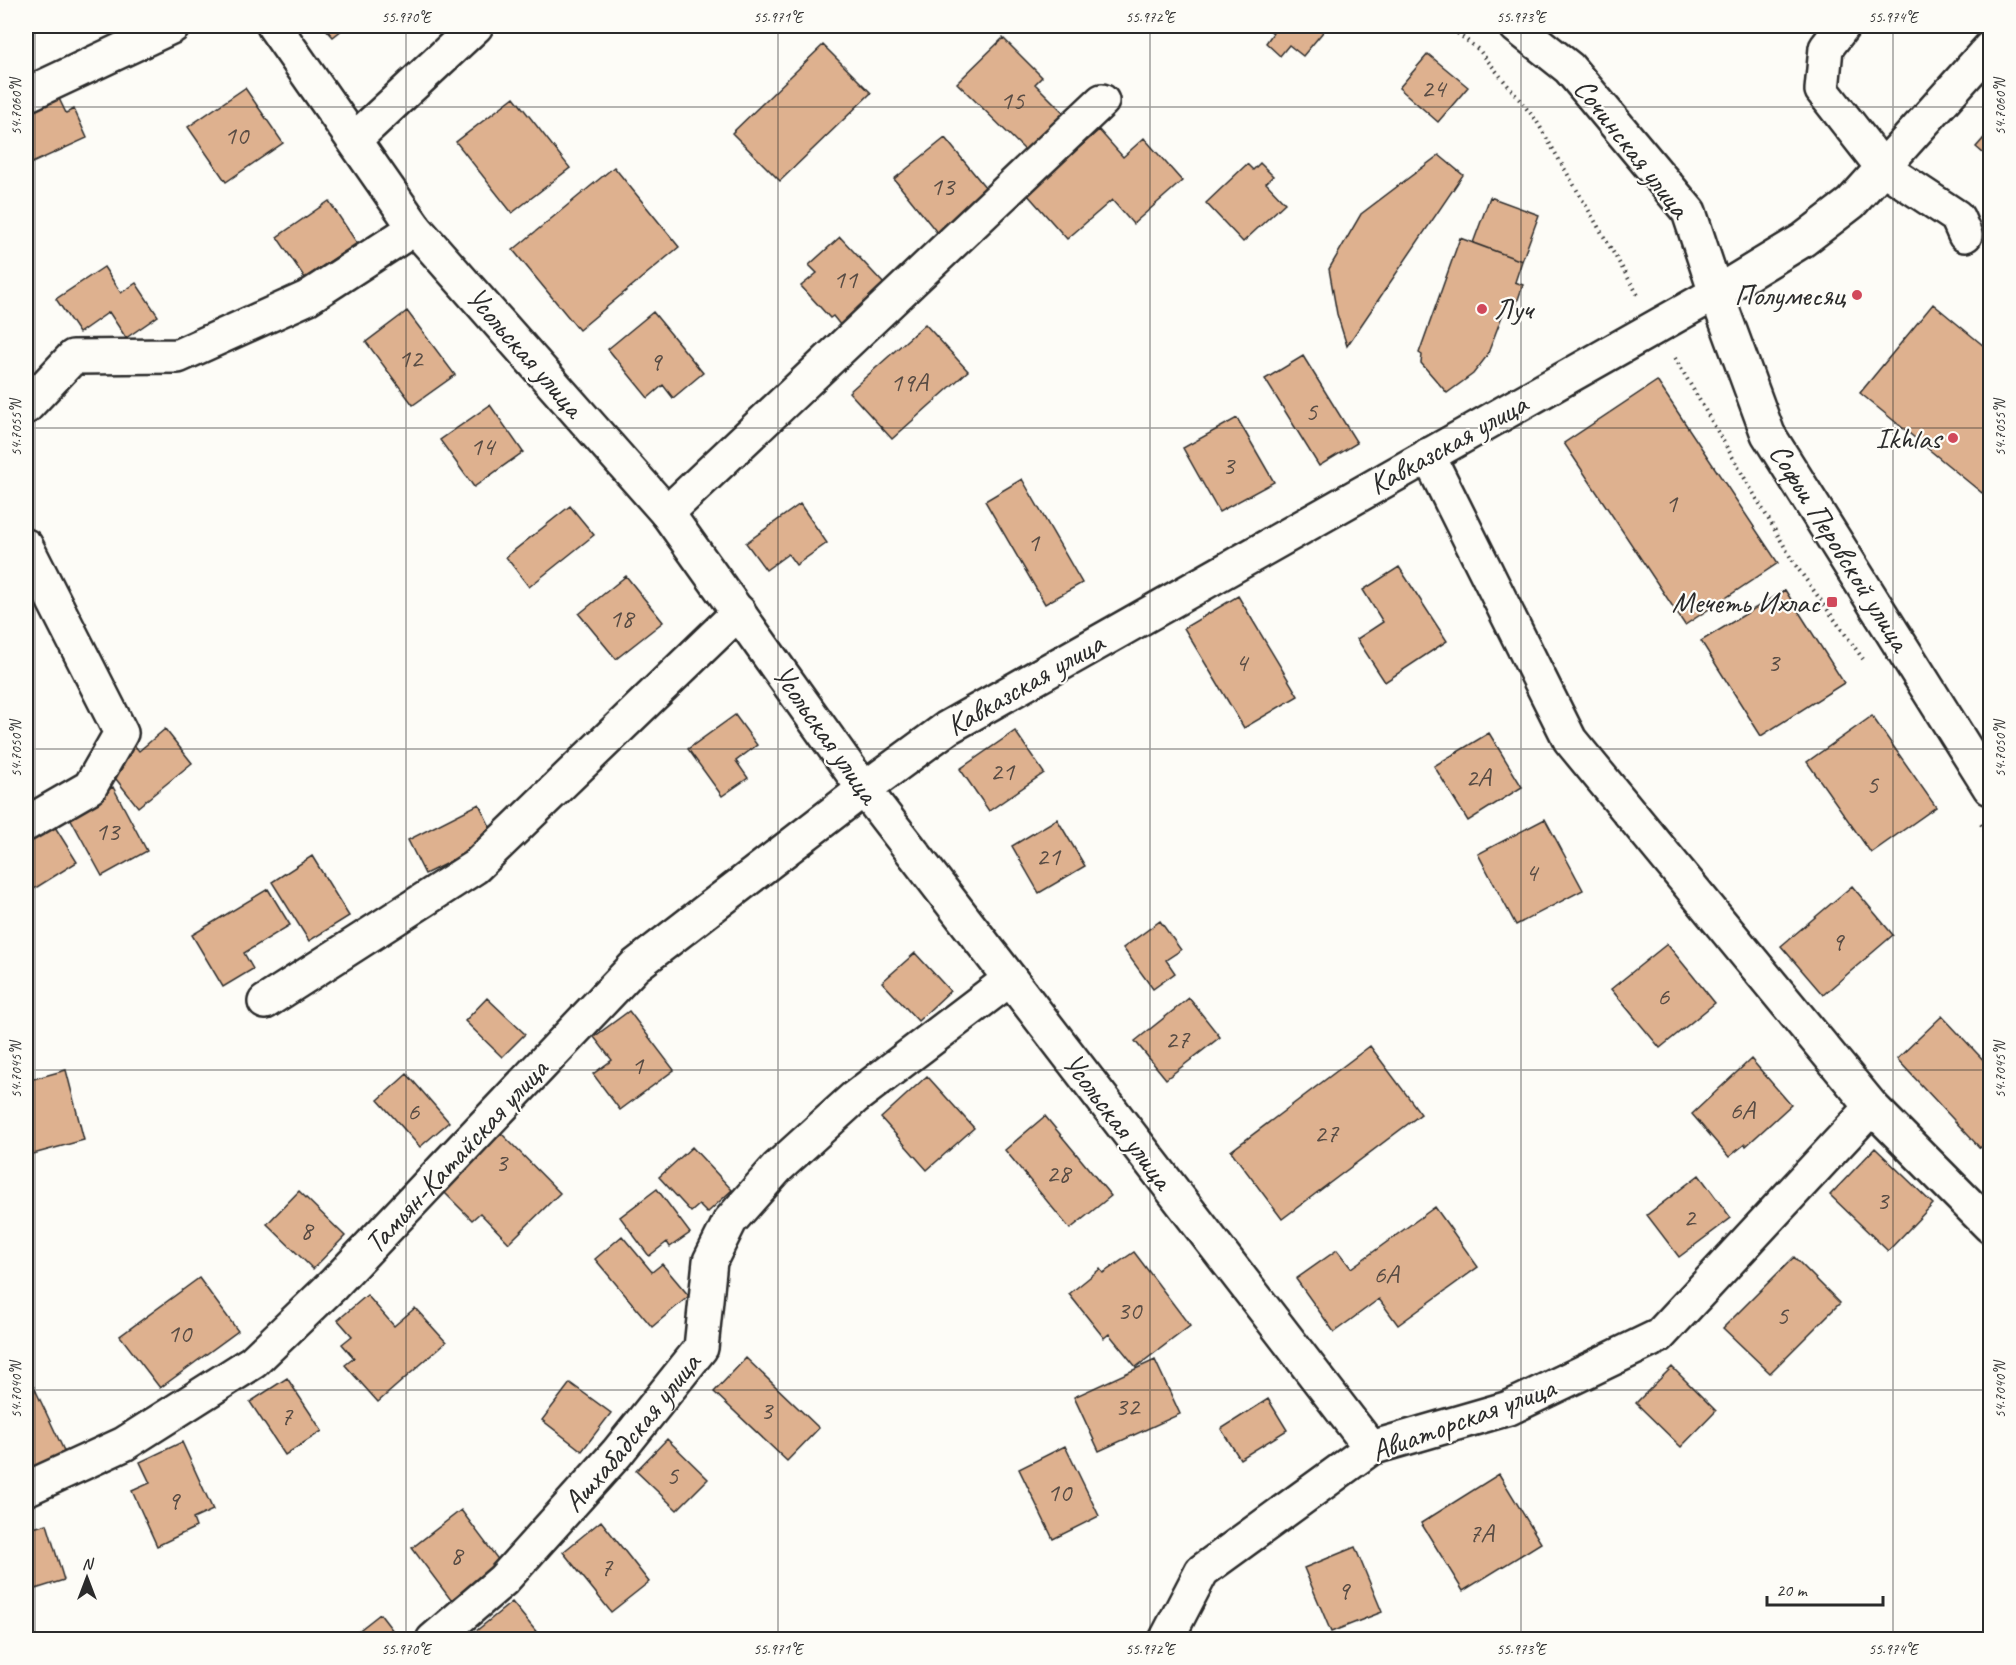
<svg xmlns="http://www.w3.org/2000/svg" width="2016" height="1665" font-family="Caveat,sans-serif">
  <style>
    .building { fill: #deb18f; stroke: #2b2b2b; stroke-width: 1.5 }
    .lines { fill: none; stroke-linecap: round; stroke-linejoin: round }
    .minor-casing { stroke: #2b2b2b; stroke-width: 38 }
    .major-casing { stroke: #2b2b2b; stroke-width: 38 }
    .path { stroke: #2b2b2b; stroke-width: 4; stroke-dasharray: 1.5 4.5; stroke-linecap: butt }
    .minor { stroke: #fdfcf7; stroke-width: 33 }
    .major { stroke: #fdfcf7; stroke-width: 33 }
    .ticks { fill: none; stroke: #2b2b2b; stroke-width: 1.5; stroke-opacity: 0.45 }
    .poi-dot { fill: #d1495b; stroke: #fdfcf7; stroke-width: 2 }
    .labels { text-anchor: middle; stroke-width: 4.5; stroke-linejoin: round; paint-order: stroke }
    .number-label { font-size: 27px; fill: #584c44 }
    .street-label { font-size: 30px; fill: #2b2b2b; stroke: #fdfcf7 }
    .poi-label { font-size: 30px; fill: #2b2b2b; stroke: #fdfcf7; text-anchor: end }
    .neatline { fill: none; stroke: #2b2b2b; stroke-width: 2 }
    .ticks-label { font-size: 15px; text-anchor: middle; fill: #2b2b2b }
  </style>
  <rect width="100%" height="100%" fill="#fdfcf7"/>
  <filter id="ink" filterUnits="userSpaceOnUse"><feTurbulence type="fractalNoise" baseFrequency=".0167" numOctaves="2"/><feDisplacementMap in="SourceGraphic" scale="12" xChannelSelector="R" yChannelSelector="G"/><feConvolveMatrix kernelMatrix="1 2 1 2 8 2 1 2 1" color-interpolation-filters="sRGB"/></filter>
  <g filter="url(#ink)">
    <path class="building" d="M 323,26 L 347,26 L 333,37 Z
      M 1264,26 L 1328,26 L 1303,56 L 1289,45 L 1280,56 L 1266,43 L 1273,33 Z
      M 1003,38 L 1042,77 L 1035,84 L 1066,115 L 1028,153 L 957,83 Z
      M 823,45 L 871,93 L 780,181 L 732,133 Z
      M 1428,54 L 1468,87 L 1438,122 L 1399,88 Z
      M 52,84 L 66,113 L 74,109 L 87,138 L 30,164 L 26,154 L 26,96 Z
      M 245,88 L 283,143 L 226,182 L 188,127 Z
      M 514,97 L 570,168 L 512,213 L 456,142 Z
      M 1099,130 L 1123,157 L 1144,138 L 1182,181 L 1133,224 L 1112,200 L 1067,239 L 1027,194 Z
      M 1990,131 L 1990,159 L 1976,147 Z
      M 945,138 L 990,193 L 939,235 L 894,179 Z
      M 1439,155 L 1463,175 L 1347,346 L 1337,314 L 1329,269 L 1361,214 Z
      M 1260,163 L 1273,176 L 1266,183 L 1285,203 L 1243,242 L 1206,203 L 1247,164 L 1253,170 Z
      M 614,167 L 679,247 L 579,330 L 513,250 Z
      M 1490,197 L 1539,215 L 1522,261 L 1473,243 Z
      M 329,201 L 357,243 L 305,278 L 277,237 Z
      M 840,237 L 885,285 L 841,326 L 833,316 L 830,318 L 801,286 L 817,273 L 809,265 Z
      M 1460,238 L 1522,261 L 1515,282 L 1523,285 L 1516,305 L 1507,303 L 1487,356 L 1473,374 L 1447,393 L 1421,363 L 1422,355 L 1419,353 Z
      M 104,267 L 121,293 L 136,283 L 158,316 L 126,338 L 109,312 L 79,333 L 56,299 Z
      M 1933,304 L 1990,351 L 1990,483 L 1982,493 L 1860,393 Z
      M 407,311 L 455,375 L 413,405 L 366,342 Z
      M 653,312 L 703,373 L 673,398 L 663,385 L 648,398 L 608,349 Z
      M 925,324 L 968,371 L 892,439 L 849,392 Z
      M 1303,356 L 1357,443 L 1319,466 L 1265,379 Z
      M 1657,381 L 1778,563 L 1685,625 L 1564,443 Z
      M 490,405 L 523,452 L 474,487 L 440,440 Z
      M 1237,418 L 1274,482 L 1219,512 L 1183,448 Z
      M 1022,479 L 1082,583 L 1045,604 L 985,501 Z
      M 800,504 L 827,543 L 796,565 L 788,554 L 766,570 L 746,543 Z
      M 570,506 L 594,535 L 529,587 L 506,557 Z
      M 1399,567 L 1447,641 L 1385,682 L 1357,639 L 1383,622 L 1363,590 Z
      M 626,576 L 663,622 L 616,659 L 579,614 Z
      M 1785,590 L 1844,683 L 1761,736 L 1701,641 Z
      M 1238,596 L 1298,696 L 1244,728 L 1184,628 Z
      M 735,715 L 757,745 L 736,761 L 748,778 L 722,796 L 688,749 Z
      M 1872,716 L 1936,807 L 1871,853 L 1807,762 Z
      M 165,729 L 192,763 L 138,807 L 112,774 L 122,765 L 112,753 L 130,740 L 139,751 Z
      M 1015,731 L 1044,773 L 989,811 L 960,769 Z
      M 1489,733 L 1522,787 L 1468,821 L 1434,766 Z
      M 113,787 L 147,851 L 102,876 L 67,812 Z
      M 479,804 L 496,839 L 425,874 L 408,840 Z
      M 50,819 L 77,862 L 26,894 L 26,834 Z
      M 1057,819 L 1085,866 L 1039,893 L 1012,846 Z
      M 1545,819 L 1583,890 L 1516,925 L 1478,854 Z
      M 312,856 L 349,916 L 309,941 L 272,882 Z
      M 1852,886 L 1893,935 L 1823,995 L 1781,946 Z
      M 268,889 L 290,925 L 244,953 L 253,969 L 223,987 L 192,935 Z
      M 1160,921 L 1181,950 L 1166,960 L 1175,973 L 1153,989 L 1123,948 Z
      M 1667,944 L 1715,1003 L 1660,1048 L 1611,989 Z
      M 915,953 L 950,991 L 918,1021 L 882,982 Z
      M 487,998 L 525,1034 L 502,1057 L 465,1021 Z
      M 1189,998 L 1220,1037 L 1166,1079 L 1135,1041 Z
      M 629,1011 L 674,1070 L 620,1110 L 593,1074 L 612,1060 L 594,1037 Z
      M 1942,1016 L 1990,1067 L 1990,1138 L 1980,1148 L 1897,1059 Z
      M 1370,1046 L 1421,1114 L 1282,1219 L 1231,1151 Z
      M 1751,1059 L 1791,1105 L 1746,1146 L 1745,1144 L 1729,1157 L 1692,1114 Z
      M 66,1070 L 84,1140 L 26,1156 L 26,1081 Z
      M 407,1074 L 449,1122 L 420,1147 L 378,1100 Z
      M 927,1076 L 974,1128 L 927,1170 L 881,1118 Z
      M 1045,1116 L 1111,1196 L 1070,1229 L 1005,1150 Z
      M 501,1133 L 560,1193 L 509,1243 L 480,1213 L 472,1220 L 443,1191 Z
      M 692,1147 L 732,1190 L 707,1213 L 699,1205 L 691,1212 L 659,1177 Z
      M 1875,1148 L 1933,1204 L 1888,1251 L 1830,1195 Z
      M 1699,1175 L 1731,1218 L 1679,1257 L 1647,1215 Z
      M 657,1189 L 690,1233 L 670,1247 L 667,1242 L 649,1256 L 620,1217 Z
      M 299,1191 L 345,1236 L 313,1269 L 267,1224 Z
      M 1435,1207 L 1478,1267 L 1398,1325 L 1379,1299 L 1334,1332 L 1296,1279 L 1337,1250 L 1351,1268 Z
      M 622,1236 L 652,1272 L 662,1264 L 689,1296 L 652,1327 L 595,1259 Z
      M 1134,1252 L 1190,1326 L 1136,1367 L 1109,1334 L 1104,1338 L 1069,1294 L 1100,1269 L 1103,1273 Z
      M 1794,1257 L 1840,1303 L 1770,1373 L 1723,1328 Z
      M 199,1278 L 238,1331 L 160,1388 L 120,1336 Z
      M 367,1295 L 394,1326 L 415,1308 L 446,1342 L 378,1402 L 345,1365 L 354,1358 L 342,1344 L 352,1336 L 338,1320 Z
      M 746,1358 L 819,1428 L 787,1461 L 714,1392 Z
      M 1155,1360 L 1180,1414 L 1099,1451 L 1074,1397 Z
      M 1672,1367 L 1716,1411 L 1681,1447 L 1636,1403 Z
      M 287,1378 L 322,1431 L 285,1455 L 250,1402 Z
      M 570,1383 L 611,1413 L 582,1451 L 542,1420 Z
      M 34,1387 L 66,1455 L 26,1474 L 26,1390 Z
      M 1268,1399 L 1287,1430 L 1240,1459 L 1221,1429 Z
      M 667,1439 L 708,1479 L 677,1510 L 636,1471 Z
      M 182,1442 L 213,1510 L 193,1519 L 196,1527 L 157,1546 L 132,1491 L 150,1483 L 140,1462 Z
      M 1065,1446 L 1099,1516 L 1053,1539 L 1019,1469 Z
      M 1499,1474 L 1541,1543 L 1463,1591 L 1421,1523 Z
      M 461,1510 L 500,1562 L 451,1600 L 412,1548 Z
      M 601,1521 L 649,1582 L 611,1612 L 563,1552 Z
      M 47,1524 L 64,1580 L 26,1592 L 26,1530 Z
      M 1355,1547 L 1382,1612 L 1331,1632 L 1304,1568 Z
      M 512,1602 L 543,1640 L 465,1640 Z
      M 380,1614 L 400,1640 L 347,1640 Z"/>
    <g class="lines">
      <g class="minor-casing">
        <g id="minor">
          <path d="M 274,26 L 415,228 L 667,513 L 864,789 L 1371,1448"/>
          <path d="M 1843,26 L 1826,48 L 1822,90 L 1883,168 L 1957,217 L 1965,235"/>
          <path d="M 26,95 L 173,26"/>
          <path d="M 355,139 L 476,26"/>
          <path d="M 26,407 L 73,357 L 178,356 L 307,298 L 415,228"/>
          <path d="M 1428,455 L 1570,740 L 1872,1107 L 1990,1226"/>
          <path d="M 667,513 L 1102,101"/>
          <path d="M 26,546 L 121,733 L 90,787 L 26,824"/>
          <path d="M 265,1002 L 475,867 L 739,612"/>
          <path d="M 26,1489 L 124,1444 L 253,1362 L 333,1285 L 635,966 L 864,789 L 947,728 L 1716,293 L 1803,240 L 1851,203 L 1990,48"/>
          <path id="s1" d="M 433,1640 L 503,1580 L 617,1453 L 701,1348 L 710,1261 L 730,1221 L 777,1168 L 854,1098 L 1010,979"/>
          <path d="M 1166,1640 L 1202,1571 L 1371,1448 L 1509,1408 L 1659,1336 L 1872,1107"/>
        </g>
      </g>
      <g class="major-casing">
        <path id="major" d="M 1516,26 L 1569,68 L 1689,212 L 1716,293 L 1768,434 L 1990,788"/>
      </g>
      <path class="path" d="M 1448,26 L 1479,50 L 1536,120 L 1638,295
        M 1675,358 L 1794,563 L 1863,659
        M 1981,824 L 1990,838"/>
      <use href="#minor" class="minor"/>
      <use href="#major" class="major"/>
    </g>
  </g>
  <path class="ticks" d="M 35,26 L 35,1640M 406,26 L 406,1640M 778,26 L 778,1640M 1150,26 L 1150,1640M 1521,26 L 1521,1640M 1893,26 L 1893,1640M 26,107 L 1990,107M 26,428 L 1990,428M 26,749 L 1990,749M 26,1070 L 1990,1070M 26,1390 L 1990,1390"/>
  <g class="poi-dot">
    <circle cx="1857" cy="295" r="6"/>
    <circle cx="1482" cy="309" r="6"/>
    <circle cx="1953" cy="438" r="6"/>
    <rect x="1826" y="596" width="12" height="12" rx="3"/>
  </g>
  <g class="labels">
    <g class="number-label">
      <text x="1433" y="97">24</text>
      <text x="1012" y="109">15</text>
      <text x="236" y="144">10</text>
      <text x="942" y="195">13</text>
      <text x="845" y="288">11</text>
      <text x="410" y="367">12</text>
      <text x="655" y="370">9</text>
      <text x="909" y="391">19А</text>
      <text x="1311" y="420">5</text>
      <text x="482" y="455">14</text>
      <text x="1228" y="474">3</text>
      <text x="1671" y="512">1</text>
      <text x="1033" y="551">1</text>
      <text x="621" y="627">18</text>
      <text x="1241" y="671">4</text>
      <text x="1773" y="671">3</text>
      <text x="1002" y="780">21</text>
      <text x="1478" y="786">2А</text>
      <text x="1872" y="793">5</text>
      <text x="107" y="840">13</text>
      <text x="1048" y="865">21</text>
      <text x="1531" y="881">4</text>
      <text x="1837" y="950">9</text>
      <text x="1663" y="1005">6</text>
      <text x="1177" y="1048">27</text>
      <text x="637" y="1074">1</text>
      <text x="1742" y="1119">6А</text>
      <text x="413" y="1120">6</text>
      <text x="1326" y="1142">27</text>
      <text x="501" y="1171">3</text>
      <text x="1058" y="1182">28</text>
      <text x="1882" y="1209">3</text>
      <text x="1689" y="1226">2</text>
      <text x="306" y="1239">8</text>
      <text x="1386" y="1283">6А</text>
      <text x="1129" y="1319">30</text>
      <text x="1782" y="1324">5</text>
      <text x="179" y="1342">10</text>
      <text x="1127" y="1415">32</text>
      <text x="766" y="1419">3</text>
      <text x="286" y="1425">7</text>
      <text x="672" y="1484">5</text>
      <text x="1059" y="1501">10</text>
      <text x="173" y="1509">9</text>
      <text x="1481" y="1542">7А</text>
      <text x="456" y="1564">8</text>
      <text x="606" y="1576">7</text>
      <text x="1343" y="1599">9</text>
    </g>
    <g class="street-label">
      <text transform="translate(1632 148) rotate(52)" y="10">Сочинская улица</text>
      <text transform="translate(525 352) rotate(49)" y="10">Усольская улица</text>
      <text transform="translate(1448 444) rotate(-29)" y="10">Кавказская улица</text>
      <text transform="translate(1840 547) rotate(58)" y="10">Софьи Перовской улица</text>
      <text transform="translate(1025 684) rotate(-30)" y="10">Кавказская улица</text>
      <text transform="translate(826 734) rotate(55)" y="10">Усольская улица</text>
      <text transform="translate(1118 1121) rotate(53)" y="10">Усольская улица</text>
      <text transform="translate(456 1156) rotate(-47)" y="10">Тамьян-Катайская улица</text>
      <text transform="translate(1463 1419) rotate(-20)" y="10">Авиаторская улица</text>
      <text dy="10" stroke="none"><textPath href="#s1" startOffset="288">Ашхабадская улица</textPath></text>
    </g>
    <g class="poi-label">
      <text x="1845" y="305">Полумесяц</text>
      <text x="1494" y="319" text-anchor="start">Луч</text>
      <text x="1941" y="448">Ikhlas</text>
      <text x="1820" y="612">Мечеть Ихлас</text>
    </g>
  </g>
  <rect width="2016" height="1665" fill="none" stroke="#fdfcf7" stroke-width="66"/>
  <g transform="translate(87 1578)" stroke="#fdfcf7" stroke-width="4.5" paint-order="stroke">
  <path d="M0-4.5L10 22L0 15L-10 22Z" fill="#2b2b2b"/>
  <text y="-9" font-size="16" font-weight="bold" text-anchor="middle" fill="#2b2b2b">N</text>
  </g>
  <path d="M1767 1596v9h116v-9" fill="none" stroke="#2b2b2b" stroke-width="3"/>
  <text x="1776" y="1596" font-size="18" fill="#2b2b2b" stroke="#fdfcf7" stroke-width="4.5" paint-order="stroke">20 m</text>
  <rect x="33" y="33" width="1950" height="1599" class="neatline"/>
  <g class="ticks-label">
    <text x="406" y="22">55.970°E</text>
    <text x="778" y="22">55.971°E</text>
    <text x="1150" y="22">55.972°E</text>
    <text x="1521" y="22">55.973°E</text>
    <text x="1893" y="22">55.974°E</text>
    <text transform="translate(16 107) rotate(-90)" y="5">54.7060°N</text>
    <text transform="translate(2000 107) rotate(-90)" y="5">54.7060°N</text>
    <text transform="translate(16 428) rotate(-90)" y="5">54.7055°N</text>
    <text transform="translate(2000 428) rotate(-90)" y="5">54.7055°N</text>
    <text transform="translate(16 749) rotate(-90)" y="5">54.7050°N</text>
    <text transform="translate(2000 749) rotate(-90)" y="5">54.7050°N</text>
    <text transform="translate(16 1070) rotate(-90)" y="5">54.7045°N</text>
    <text transform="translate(2000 1070) rotate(-90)" y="5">54.7045°N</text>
    <text transform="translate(16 1390) rotate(-90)" y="5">54.7040°N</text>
    <text transform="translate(2000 1390) rotate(-90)" y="5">54.7040°N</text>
    <text x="406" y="1654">55.970°E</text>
    <text x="778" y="1654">55.971°E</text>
    <text x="1150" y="1654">55.972°E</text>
    <text x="1521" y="1654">55.973°E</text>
    <text x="1893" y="1654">55.974°E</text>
  </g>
</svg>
